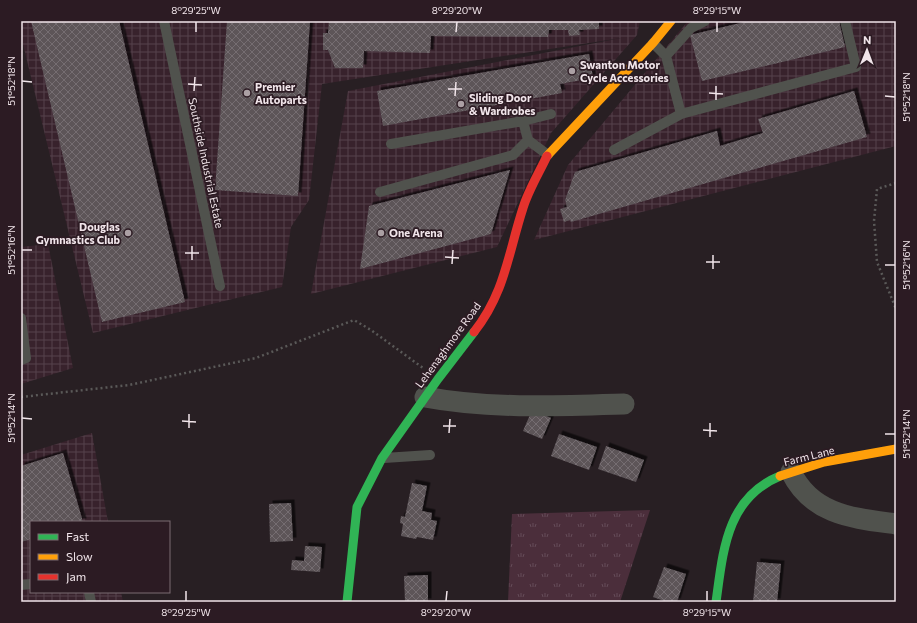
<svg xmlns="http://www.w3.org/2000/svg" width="917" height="623" font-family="Commissioner,sans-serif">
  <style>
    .industrial { fill: url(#industrial-grid) }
    .grass { fill: url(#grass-tufts) }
    .building { fill: url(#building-cross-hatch); filter: url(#shadow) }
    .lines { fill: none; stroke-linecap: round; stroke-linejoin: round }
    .path { stroke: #5a5958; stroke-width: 2.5; stroke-dasharray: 2 3; stroke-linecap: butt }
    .lane { stroke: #50524d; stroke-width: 10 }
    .street { stroke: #50524d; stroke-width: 21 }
    .fast { stroke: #30b455; stroke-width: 9 }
    .slow { stroke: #ff9f0a; stroke-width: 9 }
    .jam { stroke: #e5322d; stroke-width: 9 }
    .ticks { fill: none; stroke: #f1e5ea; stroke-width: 1.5 }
    .poi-dot { fill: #aba0a4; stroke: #2c1b23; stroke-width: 1.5 }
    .labels { text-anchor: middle; stroke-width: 3.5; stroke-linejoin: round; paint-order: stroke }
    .poi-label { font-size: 11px; font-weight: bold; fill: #f1e5ea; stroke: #2c1b23; text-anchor: start }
    .street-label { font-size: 11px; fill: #f1e5ea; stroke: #2c1b23 }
    .neatline { fill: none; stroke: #f1e5ea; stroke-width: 1.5 }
    .ticks-label { font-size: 10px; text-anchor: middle; fill: #f1e5ea }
  </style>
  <defs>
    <pattern id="industrial-grid" width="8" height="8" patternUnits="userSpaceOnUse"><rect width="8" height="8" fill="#38222c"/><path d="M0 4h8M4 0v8" fill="none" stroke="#55424b"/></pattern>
    <pattern id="grass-tufts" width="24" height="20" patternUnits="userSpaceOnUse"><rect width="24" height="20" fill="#4b2e3b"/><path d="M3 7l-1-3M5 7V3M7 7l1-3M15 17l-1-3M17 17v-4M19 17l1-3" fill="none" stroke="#654c58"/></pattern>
    <pattern id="building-cross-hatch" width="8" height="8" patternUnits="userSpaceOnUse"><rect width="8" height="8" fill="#5d5559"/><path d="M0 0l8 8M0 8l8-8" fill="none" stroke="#756d71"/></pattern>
    <filter id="shadow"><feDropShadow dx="3.5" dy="-3.5" stdDeviation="0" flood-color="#0009"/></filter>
  </defs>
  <rect width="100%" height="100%" fill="#281f23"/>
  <path class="industrial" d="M 21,21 L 640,21 L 637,35 L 551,133 L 497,247 L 311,294 L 348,91 L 621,38 L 322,84 L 309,200 L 291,227 L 282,287 L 93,333 L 21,36 Z
    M 688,21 L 896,21 L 896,146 L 534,240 L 568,165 Z
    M 48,244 L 73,368 L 21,384 L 21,247 Z
    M 92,433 L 108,522 L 31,522 L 31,592 L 121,592 L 123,602 L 21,602 L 21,455 Z"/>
  <path class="grass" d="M 650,510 L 620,602 L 508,602 L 512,514 Z"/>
  <path class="building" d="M 31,21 L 119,21 L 185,302 L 102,322 Z
    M 227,21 L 310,21 L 298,196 L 215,190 Z
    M 329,21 L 599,21 L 599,29 L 579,30 L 580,35 L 569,36 L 568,30 L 549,30 L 548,37 L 431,36 L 430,53 L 364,51 L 363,68 L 335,68 L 328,50 L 323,50 L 323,33 L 328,33 Z
    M 749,21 L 839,21 L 845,47 L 702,81 L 690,35 Z
    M 589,54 L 593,78 L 560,84 L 562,93 L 383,126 L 377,91 Z
    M 854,91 L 867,137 L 571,222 L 570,220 L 564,222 L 560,209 L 567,207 L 565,200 L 575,172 L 717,131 L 720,146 L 763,133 L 758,119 Z
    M 510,170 L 491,234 L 360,269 L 369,206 Z
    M 532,410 L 551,418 L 542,439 L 523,431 Z
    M 559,434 L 597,447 L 589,470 L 551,456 Z
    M 606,446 L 644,460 L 636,482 L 598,469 Z
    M 63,453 L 83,522 L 31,522 L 31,539 L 21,542 L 21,466 Z
    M 412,483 L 427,486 L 422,511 L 432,513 L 431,520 L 437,521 L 433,540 L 417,537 L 416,539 L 401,536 L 403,524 L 400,523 L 401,516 L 405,517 Z
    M 291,503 L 293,541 L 270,542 L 269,504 Z
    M 305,546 L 322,547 L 320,572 L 291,570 L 292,560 L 304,561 Z
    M 757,562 L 781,564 L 777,602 L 753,602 Z
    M 664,567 L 686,574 L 677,602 L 667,602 L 653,597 Z
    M 428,575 L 428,602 L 405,602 L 404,576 Z"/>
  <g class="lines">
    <path class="path" d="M 896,183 L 877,189 L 874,221 L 877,262 L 896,309
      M 21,397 L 129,385 L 256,358 L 354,320 L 371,330 L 423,368"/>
    <path class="lane" d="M 164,21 L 220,286
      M 653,43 L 666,56 L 681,114
      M 666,56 L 691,28 L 705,21
      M 528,140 L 548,155
      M 391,144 L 523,121 L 551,114
      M 614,150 L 681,114 L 856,67 L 845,21
      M 380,192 L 513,155 L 528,140 L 523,121
      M 21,318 L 26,358 L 21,360
      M 384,458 L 430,455
      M 21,585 L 31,584
      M 89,592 L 91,602"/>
    <path class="street" d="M 425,397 C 488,409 560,406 624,404
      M 791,472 C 812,515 853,518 896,524"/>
    <path class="fast" d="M 347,602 L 357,507 L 382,458 L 438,379 L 474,332
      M 716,602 C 723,552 726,498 780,476"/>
    <path class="slow" d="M 547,156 L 653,43 L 671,21
      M 780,476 L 824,462 L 896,449"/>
    <path class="jam" d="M 474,332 C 505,293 508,254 523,208 C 528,191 539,173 547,156"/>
  </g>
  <path class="ticks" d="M 196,32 L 196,22M 456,32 L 457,22M 717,32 L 717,22M 22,81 L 32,82M 188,84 L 202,85M 448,89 L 462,89M 194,91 L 195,77M 709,93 L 723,94M 455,96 L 456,82M 885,96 L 895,97M 716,100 L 716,86M 22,250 L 32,250M 185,253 L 199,253M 445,257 L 459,258M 192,260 L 192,246M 706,262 L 720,262M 452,264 L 453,250M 885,265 L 895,265M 713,269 L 713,255M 22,418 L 32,419M 182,421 L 196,422M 443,426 L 456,426M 189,428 L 189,414M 703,430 L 717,431M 449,433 L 450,419M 885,434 L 895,434M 710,437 L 710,423M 186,601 L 186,591M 446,601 L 447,591M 707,601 L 707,591"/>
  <g class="poi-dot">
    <circle cx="572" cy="71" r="4"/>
    <circle cx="247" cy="93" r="4"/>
    <circle cx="461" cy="104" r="4"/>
    <circle cx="128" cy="233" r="4"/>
    <circle cx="381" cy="233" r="4"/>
  </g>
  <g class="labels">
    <g class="poi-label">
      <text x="580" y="69">Swanton Motor<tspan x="580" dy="13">Cycle Accessories</tspan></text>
      <text x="255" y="91">Premier<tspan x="255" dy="13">Autoparts</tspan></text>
      <text x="469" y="102">Sliding Door<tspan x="469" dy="13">&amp; Wardrobes</tspan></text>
      <text x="120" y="231" text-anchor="end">Douglas<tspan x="120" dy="13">Gymnastics Club</tspan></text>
      <text x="389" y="237">One Arena</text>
    </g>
    <g class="street-label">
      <text transform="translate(206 163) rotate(78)" y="4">Southside Industrial Estate</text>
      <text transform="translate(448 345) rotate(-54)" y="4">Lehenaghmore Road</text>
      <text transform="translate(809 456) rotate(-14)" y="4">Farm Lane</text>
    </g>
  </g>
  <rect width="917" height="623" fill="none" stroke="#2c1b23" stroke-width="44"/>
  <rect x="30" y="521" width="140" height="72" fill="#2c1b23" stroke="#7b6c73"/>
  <rect x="38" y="534" width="20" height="6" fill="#30b455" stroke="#7b6c73"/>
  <text x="66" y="541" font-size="12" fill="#f1e5ea">Fast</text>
  <rect x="38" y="554" width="20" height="6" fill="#ff9f0a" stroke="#7b6c73"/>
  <text x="66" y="561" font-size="12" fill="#f1e5ea">Slow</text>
  <rect x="38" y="574" width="20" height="6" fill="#e5322d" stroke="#7b6c73"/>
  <text x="66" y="581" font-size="12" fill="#f1e5ea">Jam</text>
  <g transform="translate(867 50) rotate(1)" stroke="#2c1b23" stroke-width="3" paint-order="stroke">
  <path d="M0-3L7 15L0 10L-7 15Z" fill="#f1e5ea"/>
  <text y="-6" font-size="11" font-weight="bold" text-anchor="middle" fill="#f1e5ea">N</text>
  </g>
  <rect x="22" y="22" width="873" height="579" class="neatline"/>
  <g class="ticks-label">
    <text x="196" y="14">8°29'25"W</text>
    <text x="457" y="14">8°29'20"W</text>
    <text x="717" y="14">8°29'15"W</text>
    <text transform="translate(11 81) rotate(-90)" y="4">51°52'18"N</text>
    <text transform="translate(906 97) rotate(-90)" y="4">51°52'18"N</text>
    <text transform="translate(11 250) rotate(-90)" y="4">51°52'16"N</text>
    <text transform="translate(906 265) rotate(-90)" y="4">51°52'16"N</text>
    <text transform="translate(11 418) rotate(-90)" y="4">51°52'14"N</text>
    <text transform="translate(906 434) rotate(-90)" y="4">51°52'14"N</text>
    <text x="186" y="616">8°29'25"W</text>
    <text x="446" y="616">8°29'20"W</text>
    <text x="707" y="616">8°29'15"W</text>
  </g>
</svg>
